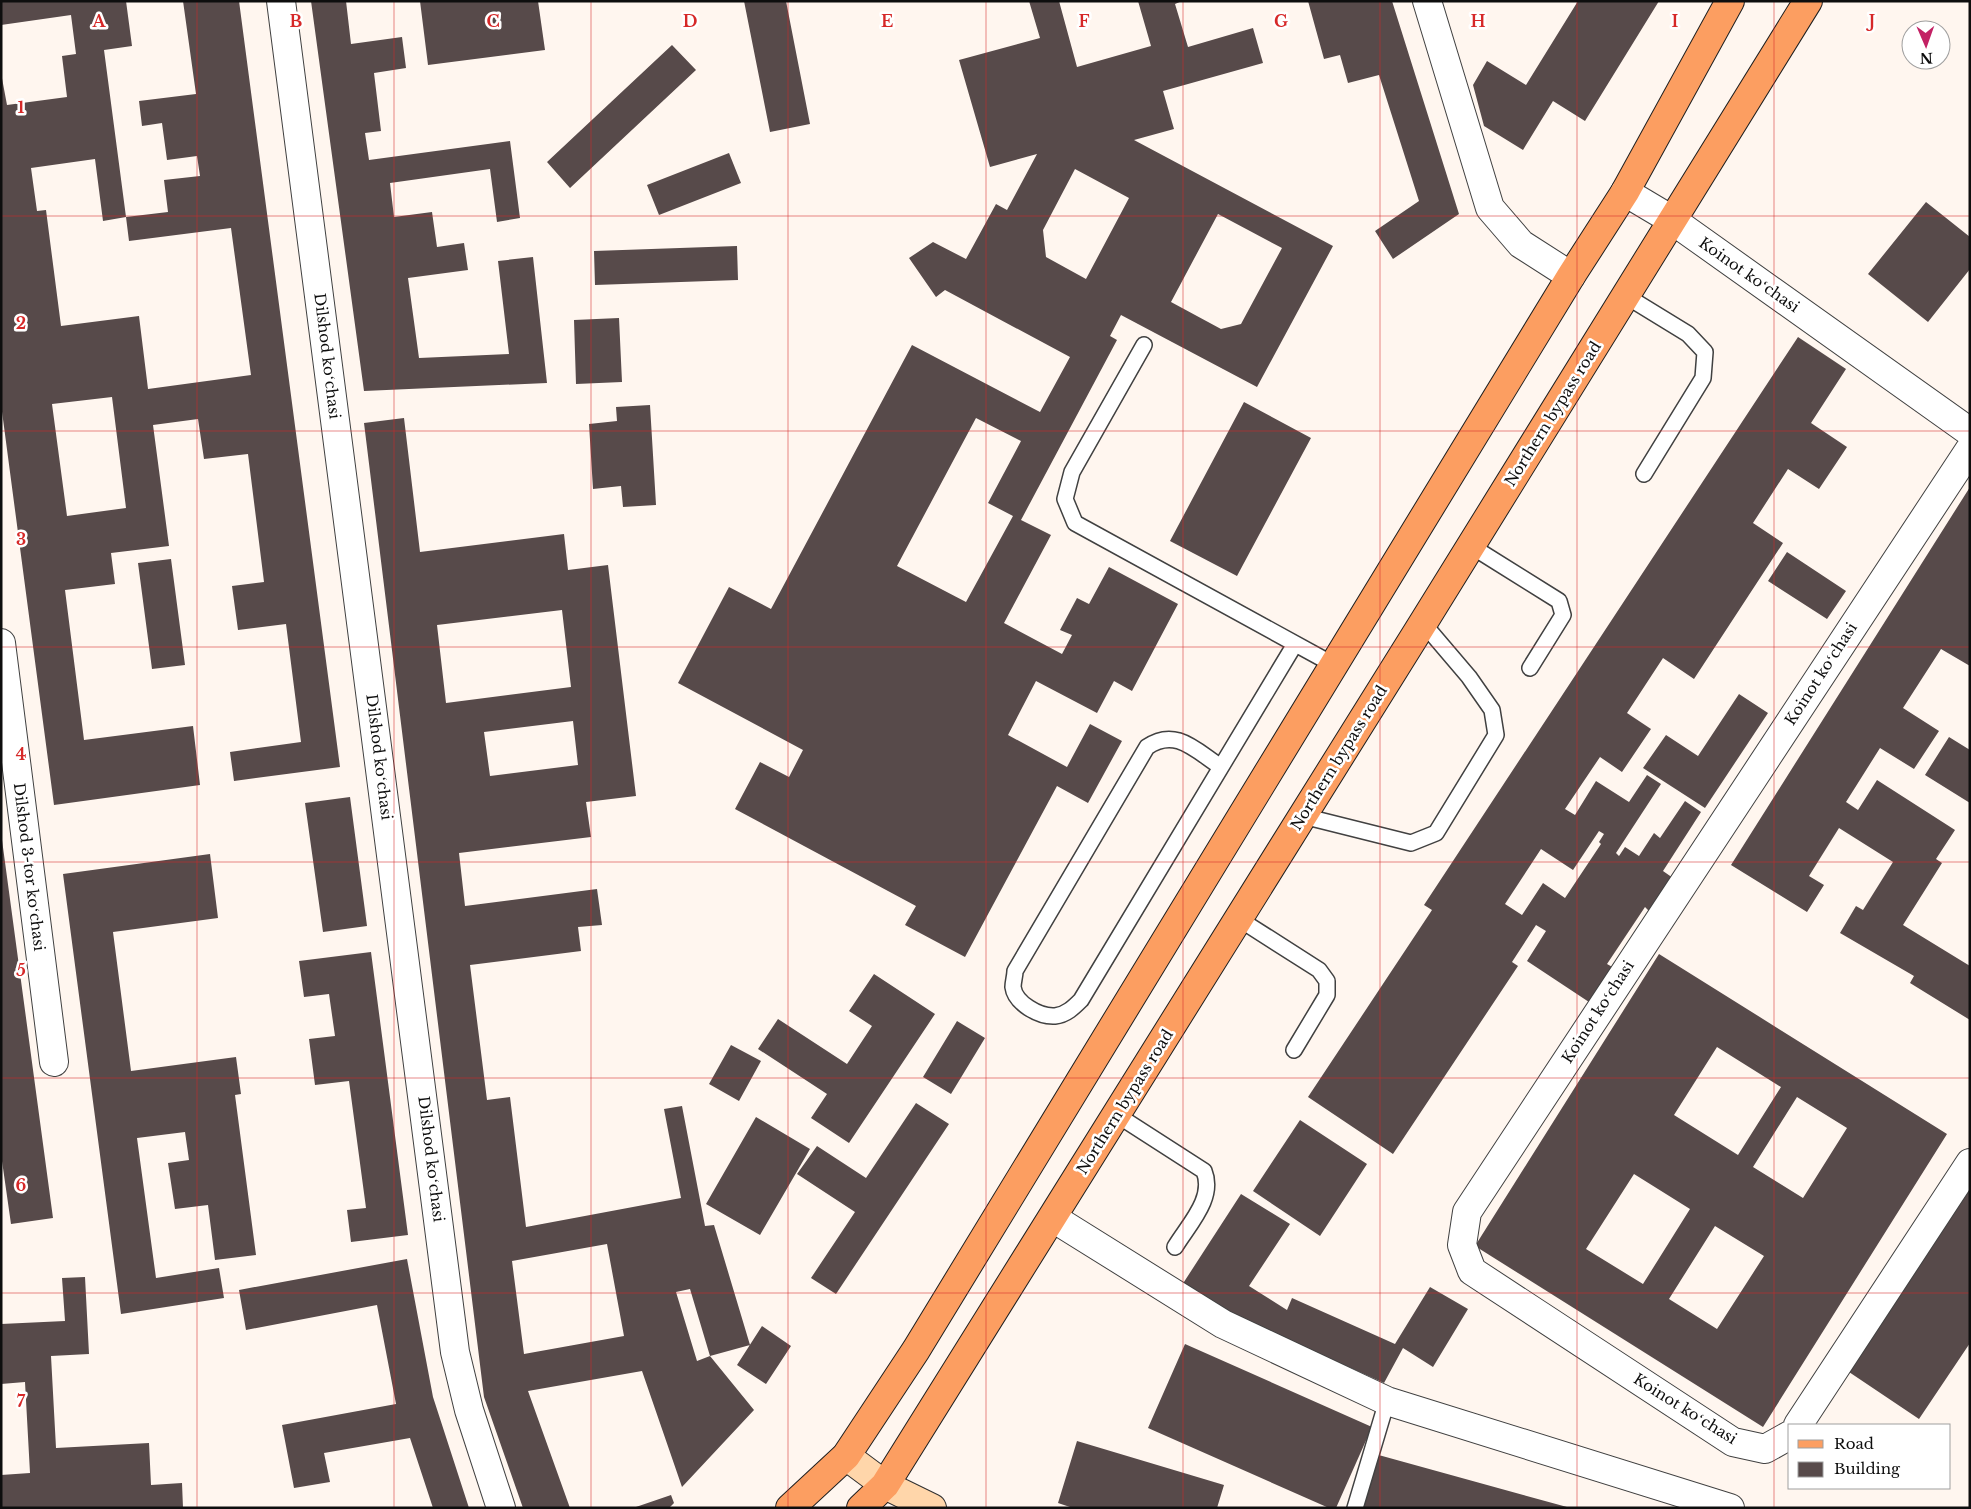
<svg xmlns="http://www.w3.org/2000/svg" width="1971" height="1509" font-family="'Libre Baskerville',serif">
  <style>
    .building { fill: #574a4a; fill-rule: evenodd }
    .lines { fill: none; stroke-linecap: round; stroke-linejoin: round }
    .lane-casing { stroke: #414141; stroke-width: 18 }
    .street-casing { stroke: #414141; stroke-width: 30 }
    .secondary-casing { stroke: #303030; stroke-width: 30 }
    .primary-casing { stroke: #1f1f1f; stroke-width: 30 }
    .lane { stroke: #fff; stroke-width: 15 }
    .street { stroke: #fff; stroke-width: 28 }
    .secondary { stroke: #ffd6aa; stroke-width: 28 }
    .primary { stroke: #fc9e61; stroke-width: 28 }
    .grid { fill: none; stroke: #d62828; stroke-width: 1; stroke-opacity: 0.55 }
    .labels { text-anchor: middle; stroke-width: 5; stroke-linejoin: round; paint-order: stroke }
    .street-label { font-size: 15px; fill: #0e0e0e; stroke: #fff }
    .grid-label { font-size: 16px; text-anchor: middle; font-weight: bold; fill: #d62828; stroke: #fff; stroke-width: 5; stroke-linejoin: round; paint-order: stroke }
  </style>
  <rect width="100%" height="100%" fill="#fff6ef"/>
  <path class="building" d="M 1,1 L 126,1 L 132,46 L 104,50 L 126,217 L 103,221 L 95,159 L 31,168 L 37,211 L 46,210 L 61,326 L 139,316 L 148,389 L 251,375 L 231,228 L 129,241 L 126,217 L 168,212 L 164,180 L 200,176 L 197,156 L 167,160 L 162,123 L 142,126 L 139,101 L 196,94 L 183,1 L 239,1 L 340,767 L 234,781 L 230,752 L 301,742 L 286,624 L 238,630 L 232,586 L 264,582 L 248,454 L 204,459 L 198,419 L 153,425 L 169,546 L 111,553 L 115,584 L 65,590 L 84,740 L 193,726 L 200,785 L 54,805 L 1,404 L 1,73 L 7,105 L 67,97 L 62,56 L 76,54 L 71,15 L 1,25 ZM 112,397 L 126,508 L 67,516 L 52,404 Z
    M 311,1 L 346,1 L 351,44 L 402,37 L 406,68 L 374,73 L 381,131 L 365,133 L 369,160 L 510,141 L 520,218 L 497,222 L 490,169 L 390,183 L 394,217 L 432,212 L 437,247 L 464,243 L 468,270 L 408,278 L 419,358 L 509,354 L 498,261 L 533,257 L 547,383 L 364,391 Z
    M 420,1 L 538,1 L 545,50 L 428,65 Z
    M 744,1 L 786,1 L 810,124 L 770,132 Z
    M 1029,1 L 1059,1 L 1077,67 L 1151,46 L 1138,1 L 1182,1 L 1175,4 L 1188,47 L 1253,28 L 1263,63 L 1163,91 L 1174,129 L 1134,140 L 1333,246 L 1257,387 L 1121,315 L 1110,336 L 1117,340 L 1021,520 L 1051,535 L 1004,623 L 1062,654 L 1072,635 L 1060,630 L 1077,598 L 1089,604 L 1109,567 L 1178,604 L 1132,691 L 1114,681 L 1097,713 L 1036,681 L 1008,735 L 1067,767 L 1090,724 L 1122,741 L 1088,803 L 1057,786 L 965,957 L 905,925 L 916,906 L 735,809 L 760,762 L 789,777 L 803,750 L 678,683 L 729,587 L 771,609 L 912,345 L 1040,412 L 1070,357 L 945,290 L 936,297 L 909,258 L 933,242 L 966,259 L 996,204 L 1007,210 L 1037,154 L 990,167 L 959,60 L 1040,38 ZM 1075,169 L 1129,198 L 1086,279 L 1046,257 L 1043,230 ZM 1218,214 L 1282,248 L 1241,324 L 1221,329 L 1171,302 ZM 976,418 L 1021,441 L 988,503 L 1013,516 L 966,602 L 897,566 Z
    M 1308,1 L 1392,1 L 1459,214 L 1393,259 L 1375,231 L 1419,201 L 1379,75 L 1348,83 L 1340,55 L 1324,59 Z
    M 1578,1 L 1659,1 L 1585,121 L 1553,101 L 1523,150 L 1484,126 L 1473,85 L 1487,61 L 1526,85 Z
    M 672,45 L 696,70 L 570,188 L 547,162 Z
    M 729,153 L 741,183 L 659,215 L 647,185 Z
    M 1926,202 L 1970,237 L 1970,269 L 1928,322 L 1868,274 Z
    M 737,246 L 738,280 L 595,285 L 594,251 Z
    M 619,318 L 622,382 L 576,384 L 574,320 Z
    M 1798,337 L 1846,369 L 1811,423 L 1847,447 L 1819,489 L 1788,469 L 1753,523 L 1783,543 L 1694,679 L 1663,658 L 1627,713 L 1651,729 L 1622,772 L 1600,757 L 1565,809 L 1575,815 L 1596,781 L 1629,802 L 1647,775 L 1661,784 L 1616,853 L 1619,856 L 1625,847 L 1639,856 L 1654,833 L 1660,838 L 1685,801 L 1701,812 L 1663,871 L 1673,878 L 1650,912 L 1645,907 L 1607,964 L 1616,969 L 1592,1004 L 1527,961 L 1546,931 L 1536,925 L 1512,962 L 1518,966 L 1393,1154 L 1308,1097 L 1432,910 L 1424,905 ZM 1599,831 L 1604,834 L 1599,842 L 1601,844 L 1565,898 L 1543,883 L 1522,915 L 1505,904 L 1541,849 L 1573,870 Z
    M 1244,402 L 1311,438 L 1237,576 L 1170,541 Z
    M 650,405 L 656,505 L 623,507 L 621,486 L 593,489 L 589,424 L 617,421 L 616,407 Z
    M 404,418 L 420,552 L 564,534 L 568,570 L 608,565 L 636,796 L 586,802 L 591,837 L 459,853 L 465,906 L 597,889 L 602,925 L 578,927 L 581,951 L 470,965 L 487,1100 L 510,1097 L 526,1227 L 681,1198 L 664,1109 L 682,1106 L 705,1226 L 714,1225 L 750,1345 L 710,1356 L 690,1289 L 676,1292 L 697,1361 L 710,1356 L 754,1410 L 682,1487 L 642,1371 L 528,1391 L 570,1508 L 523,1508 L 484,1397 L 364,423 ZM 562,610 L 571,687 L 446,703 L 437,625 ZM 573,721 L 578,765 L 490,776 L 484,732 ZM 607,1244 L 624,1336 L 524,1354 L 512,1261 Z
    M 1970,487 L 1970,666 L 1941,649 L 1903,708 L 1939,731 L 1914,769 L 1880,748 L 1846,802 L 1858,810 L 1877,780 L 1955,830 L 1936,859 L 1942,863 L 1903,925 L 1970,966 L 1970,1020 L 1910,983 L 1914,976 L 1840,933 L 1856,906 L 1863,910 L 1893,862 L 1839,828 L 1809,876 L 1824,885 L 1807,912 L 1731,865 Z
    M 1787,552 L 1846,591 L 1827,619 L 1768,581 Z
    M 171,559 L 185,665 L 152,669 L 138,563 Z
    M 1739,694 L 1768,713 L 1705,808 L 1643,768 L 1666,735 L 1698,756 Z
    M 1949,737 L 1970,750 L 1970,803 L 1925,775 Z
    M 350,797 L 367,926 L 323,932 L 305,803 Z
    M 2,840 L 53,1218 L 11,1224 L 1,1154 Z
    M 210,854 L 218,918 L 113,932 L 131,1071 L 236,1057 L 241,1094 L 235,1095 L 256,1255 L 215,1260 L 208,1205 L 175,1209 L 168,1163 L 189,1160 L 185,1132 L 137,1138 L 156,1278 L 219,1268 L 224,1298 L 121,1314 L 63,874 Z
    M 371,952 L 408,1235 L 351,1242 L 347,1210 L 366,1208 L 349,1081 L 315,1085 L 309,1039 L 335,1036 L 329,994 L 304,997 L 299,961 Z
    M 1659,954 L 1947,1134 L 1763,1427 L 1475,1246 ZM 1717,1047 L 1781,1087 L 1738,1155 L 1674,1115 ZM 1797,1097 L 1847,1128 L 1803,1198 L 1753,1167 ZM 1634,1174 L 1690,1209 L 1643,1284 L 1586,1249 ZM 1715,1226 L 1764,1256 L 1717,1329 L 1669,1299 Z
    M 874,974 L 935,1014 L 849,1143 L 811,1118 L 827,1094 L 758,1049 L 778,1019 L 847,1064 L 872,1026 L 849,1011 Z
    M 957,1021 L 985,1038 L 951,1094 L 923,1077 Z
    M 731,1045 L 761,1061 L 739,1101 L 709,1084 Z
    M 916,1103 L 949,1124 L 836,1294 L 811,1278 L 855,1212 L 797,1174 L 817,1146 L 866,1178 Z
    M 756,1117 L 810,1149 L 760,1235 L 706,1204 Z
    M 1300,1120 L 1367,1164 L 1320,1236 L 1253,1191 Z
    M 1970,1189 L 1970,1343 L 1919,1419 L 1849,1372 Z
    M 1241,1194 L 1290,1224 L 1249,1286 L 1287,1310 L 1292,1298 L 1395,1344 L 1430,1287 L 1468,1309 L 1433,1367 L 1403,1348 L 1384,1383 L 1273,1333 L 1268,1340 L 1182,1285 Z
    M 407,1259 L 433,1397 L 469,1508 L 433,1508 L 410,1438 L 324,1453 L 330,1482 L 294,1488 L 282,1425 L 396,1404 L 377,1305 L 246,1330 L 239,1290 Z
    M 85,1277 L 89,1354 L 51,1356 L 56,1448 L 149,1443 L 151,1485 L 182,1483 L 183,1508 L 1,1508 L 1,1475 L 30,1473 L 25,1382 L 1,1384 L 1,1324 L 65,1321 L 62,1278 Z
    M 762,1326 L 791,1346 L 766,1384 L 737,1365 Z
    M 1185,1344 L 1372,1427 L 1336,1508 L 1329,1508 L 1148,1428 Z
    M 1077,1441 L 1224,1485 L 1217,1508 L 1073,1508 L 1058,1503 Z
    M 1375,1454 L 1567,1507 L 1567,1508 L 1360,1508 Z
    M 671,1495 L 674,1503 L 669,1508 L 633,1508 Z"/>
  <g class="lines">
    <g class="lane-casing">
      <path id="lane" d="M 1626,296 L 1688,334 L 1705,352 L 1703,378 L 1644,474
        M 1144,345 L 1072,472 L 1065,499 L 1075,523 L 1334,665
        M 1471,546 L 1559,601 L 1563,615 L 1530,668
        M 1221,767 C 1196,751 1176,727 1147,747 L 1015,971 C 1015,976 1013,982 1013,987 C 1015,1003 1039,1017 1055,1016 C 1066,1015 1074,1007 1081,1000 L 1295,644
        M 1303,816 L 1411,843 L 1436,833 L 1496,735 L 1492,710 L 1469,677 L 1423,623
        M 1239,919 L 1319,970 L 1327,981 L 1327,995 L 1294,1050
        M 1117,1115 L 1204,1171 C 1215,1198 1189,1224 1175,1247
        M 1355,1508 L 1387,1401"/>
    </g>
    <g class="street-casing">
      <path id="street" d="M 281,1 L 455,1352 L 469,1410 L 501,1508
        M 1427,1 L 1490,208 L 1521,244 L 1571,276
        M 1625,192 L 1672,220 L 1970,432
        M 1,643 L 54,1062
        M 1053,1218 L 1223,1324 L 1387,1401 L 1730,1508
        M 1798,1425 L 1970,1163
        M 1790,1435 L 1765,1449 L 1733,1442 L 1472,1271 L 1462,1245 L 1467,1212 L 1970,449"/>
    </g>
    <g class="secondary-casing">
      <path id="secondary" d="M 846,1456 L 885,1485 L 932,1508"/>
    </g>
    <g class="primary-casing">
      <path id="primary" d="M 790,1508 L 846,1456 L 916,1350 L 1571,276 L 1625,192 L 1730,1
        M 861,1508 L 885,1485 L 1423,623 L 1808,1"/>
    </g>
    <use href="#lane" class="lane"/>
    <use href="#street" class="street"/>
    <use href="#secondary" class="secondary"/>
    <use href="#primary" class="primary"/>
  </g>
  <path class="grid" d="M 197,1 L 197,1508M 394,1 L 394,1508M 591,1 L 591,1508M 788,1 L 788,1508M 986,1 L 986,1508M 1183,1 L 1183,1508M 1380,1 L 1380,1508M 1577,1 L 1577,1508M 1774,1 L 1774,1508M 1,216 L 1970,216M 1,431 L 1970,431M 1,647 L 1970,647M 1,862 L 1970,862M 1,1078 L 1970,1078M 1,1293 L 1970,1293"/>
  <g class="labels">
    <g class="street-label">
      <text transform="translate(1749 275) rotate(35)" y="5">Koinot koʻchasi</text>
      <text transform="translate(327 356) rotate(83)" y="5">Dilshod koʻchasi</text>
      <text transform="translate(1553 414) rotate(-58)" y="5">Northern bypass road</text>
      <text transform="translate(1821 674) rotate(-57)" y="5">Koinot koʻchasi</text>
      <text transform="translate(379 757) rotate(83)" y="5">Dilshod koʻchasi</text>
      <text transform="translate(1339 758) rotate(-58)" y="5">Northern bypass road</text>
      <text transform="translate(29 867) rotate(83)" y="5">Dilshod 3-tor koʻchasi</text>
      <text transform="translate(1598 1012) rotate(-57)" y="5">Koinot koʻchasi</text>
      <text transform="translate(1125 1102) rotate(-58)" y="5">Northern bypass road</text>
      <text transform="translate(431 1159) rotate(83)" y="5">Dilshod koʻchasi</text>
      <text transform="translate(1685 1409) rotate(32)" y="5">Koinot koʻchasi</text>
    </g>
  </g>
  <g class="grid-label">
    <text x="99" y="27">A</text>
    <text x="296" y="27">B</text>
    <text x="493" y="27">C</text>
    <text x="690" y="27">D</text>
    <text x="887" y="27">E</text>
    <text x="1084" y="27">F</text>
    <text x="1281" y="27">G</text>
    <text x="1478" y="27">H</text>
    <text x="1675" y="27">I</text>
    <text x="1872" y="27">J</text>
    <text x="21" y="113">1</text>
    <text x="21" y="329">2</text>
    <text x="21" y="545">3</text>
    <text x="21" y="760">4</text>
    <text x="21" y="976">5</text>
    <text x="21" y="1191">6</text>
    <text x="21" y="1407">7</text>
  </g>
  <rect width="1971" height="1509" fill="none" stroke="#0e0e0e" stroke-width="5"/>
  <rect x="1788" y="1424" width="162" height="65" fill="#ffffff" stroke="#9f9f9f"/>
  <rect x="1798" y="1440" width="25" height="8" fill="#fc9e61" stroke="#9f9f9f"/>
  <text x="1834" y="1449" font-size="15" fill="#0e0e0e">Road</text>
  <rect x="1798" y="1462" width="25" height="15" fill="#574a4a" stroke="#9f9f9f"/>
  <text x="1834" y="1474" font-size="15" fill="#0e0e0e">Building</text>
  <g transform="translate(1926 45) rotate(178)"><circle r="24" fill="#ffffff" stroke="#9f9f9f"/>
  <path d="M0-4L9 19L0 12L-9 19Z" fill="#c32164"/>
  <text y="-8" font-size="14" font-weight="bold" text-anchor="middle" fill="#0e0e0e">N</text>
  </g>
</svg>
